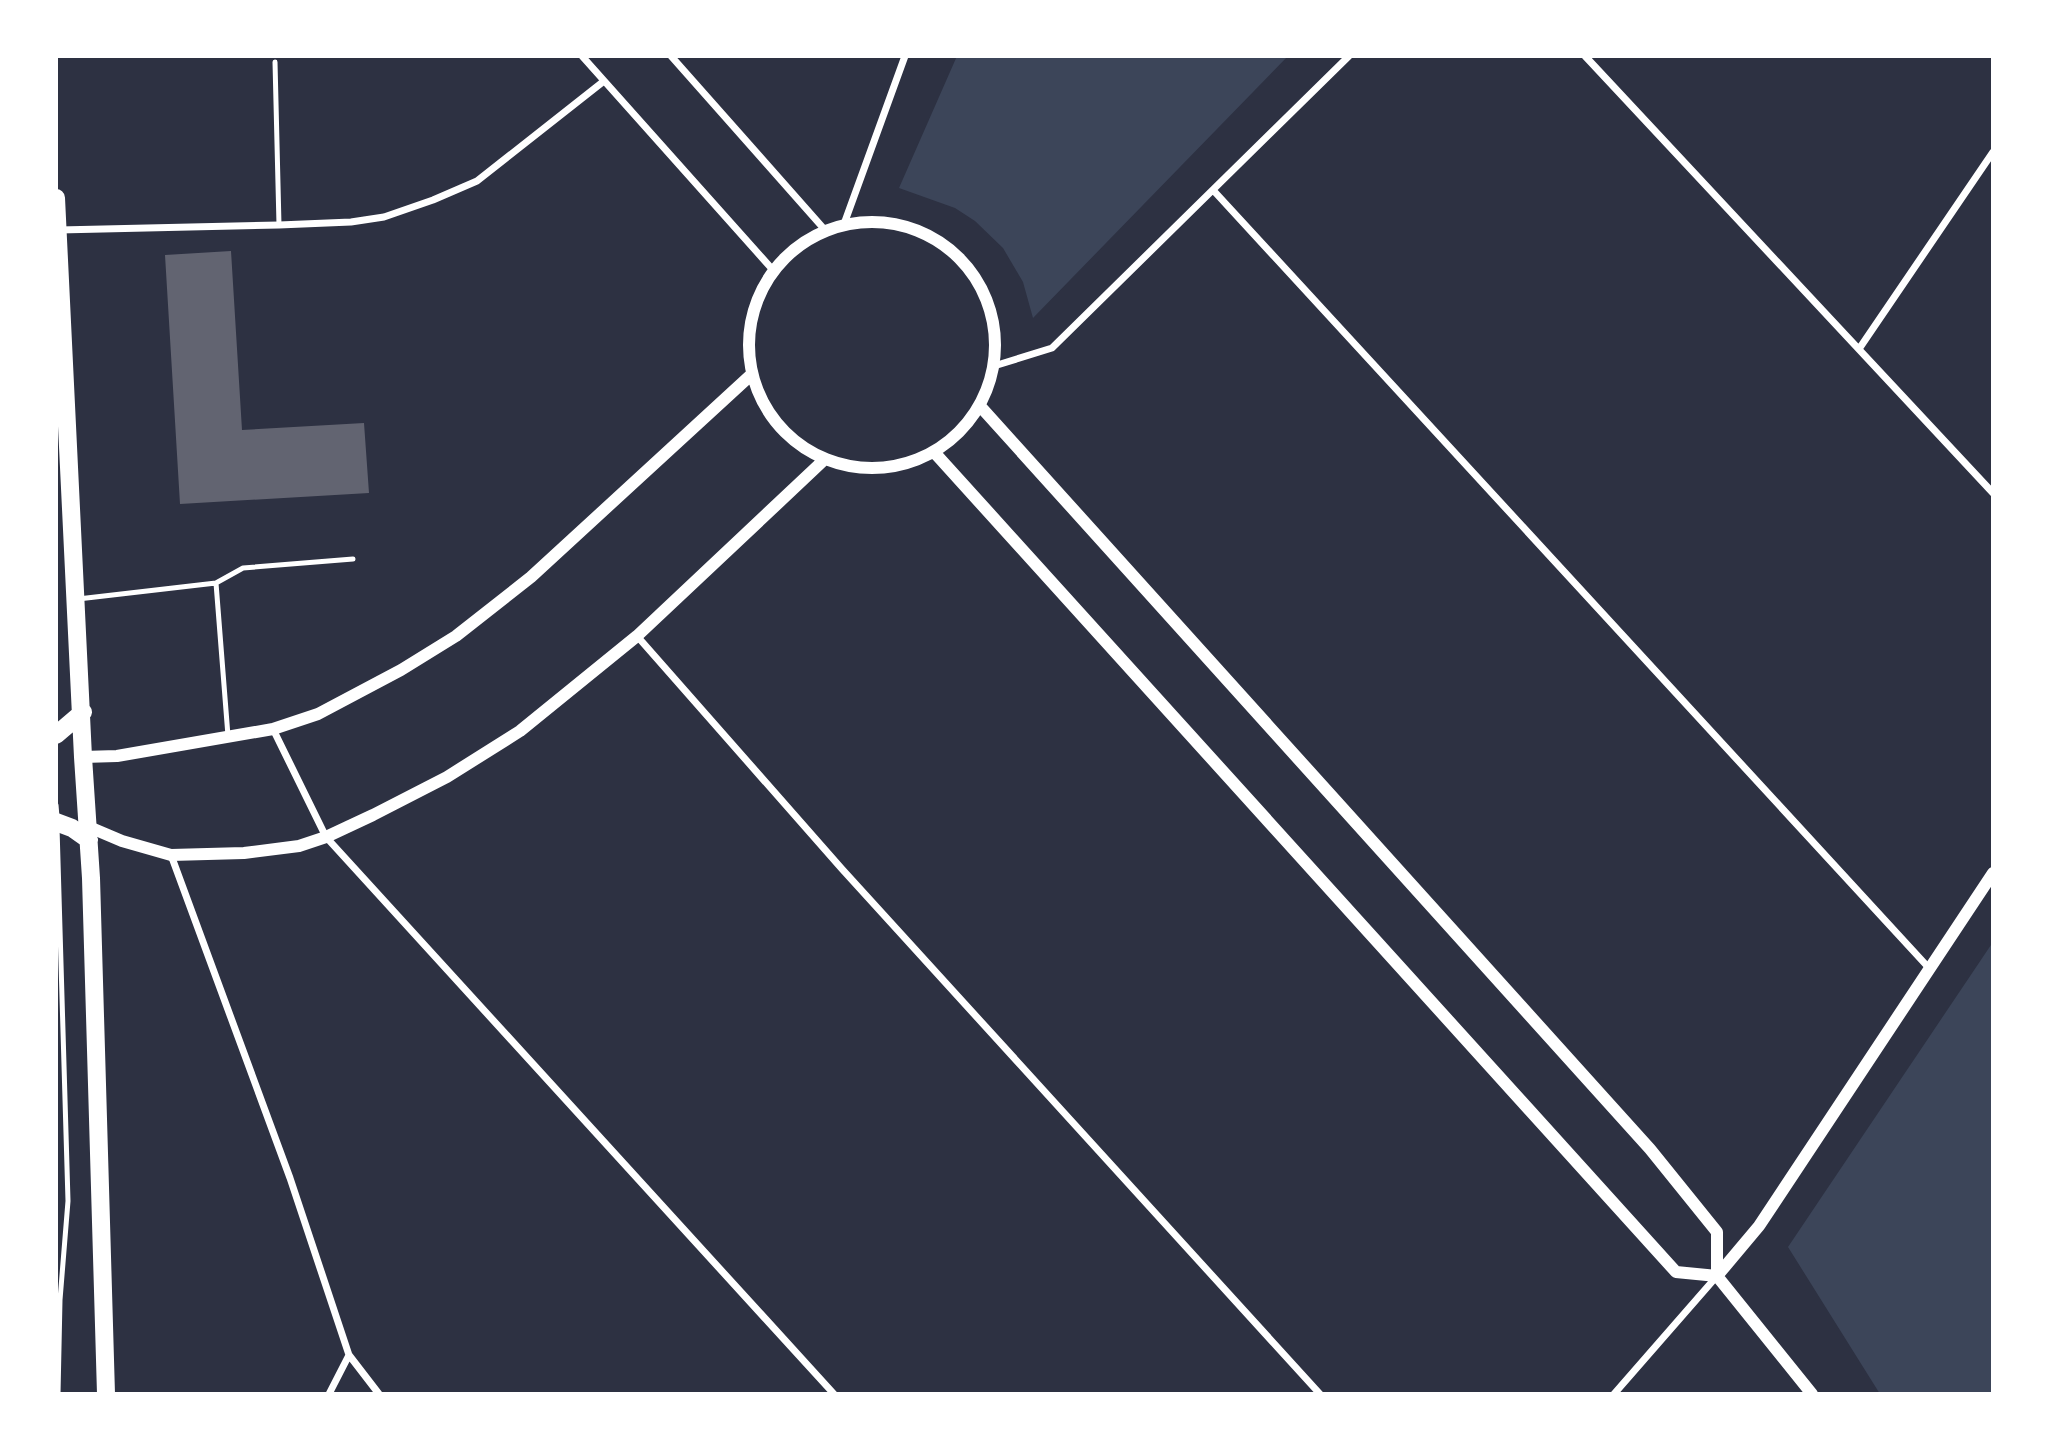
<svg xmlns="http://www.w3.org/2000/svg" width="2049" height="1450" font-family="Karla,sans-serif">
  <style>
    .green { fill: #3c4559 }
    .building { fill: #626471 }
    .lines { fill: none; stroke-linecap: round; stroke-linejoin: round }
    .service { stroke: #fff; stroke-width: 5 }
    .minor { stroke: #fff; stroke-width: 7 }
    .tertiary { stroke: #fff; stroke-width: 12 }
    .primary { stroke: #fff; stroke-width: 18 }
  </style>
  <rect width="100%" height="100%" fill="#2d3142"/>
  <path class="green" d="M 957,56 L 1288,56 L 1033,318 L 1023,282 L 1003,248 L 975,221 L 955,208 L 899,188 Z
    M 1993,942 L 1993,1394 L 1880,1394 L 1788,1247 Z"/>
  <path class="building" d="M 231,251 L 242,430 L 364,423 L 369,493 L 180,504 L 165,255 Z"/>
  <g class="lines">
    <path class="service" d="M 275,62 L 279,225
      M 216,583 L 228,736
      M 78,599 L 216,583 L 243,568 L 353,559
      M 56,805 L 57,817
      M 57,827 L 68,1201 L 60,1300 L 58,1394"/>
    <path class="minor" d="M 582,56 L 773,270
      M 671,56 L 825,230
      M 1585,56 L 1993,493
      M 1213,190 L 1928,967
      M 844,224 L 905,56
      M 59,230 L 279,225 L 351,222 L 384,217 L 433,200 L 477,181 L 604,81
      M 1859,349 L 1993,152
      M 994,366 L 1052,348 L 1349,56
      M 637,636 L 842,869 L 1320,1394
      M 273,729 L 326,837 L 834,1394
      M 171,855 L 290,1178 L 349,1355 L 379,1394
      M 329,1394 L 349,1355
      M 1614,1394 L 1717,1276"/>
    <path class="tertiary" d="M749 345a123 123 0 1 1 246 0a123 123 0 1 1-246 0Z
      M 980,406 L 1650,1149 L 1717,1232 L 1717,1276
      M 934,452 L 1676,1272 L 1717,1276
      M 83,757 L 117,756 L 273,729 L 318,714 L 401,670 L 456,636 L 531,577 L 752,374
      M 89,827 L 122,841 L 171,855 L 244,853 L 299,846 L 326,837 L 373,815 L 447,777 L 520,731 L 637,636 L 825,459
      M 1717,1276 L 1759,1226 L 1993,873
      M 1717,1276 L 1812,1394"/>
    <path class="primary" d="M 56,198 L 83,757 L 91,878 L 106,1394
      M 56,735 L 83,712
      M 56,822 L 72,828 L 89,840"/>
  </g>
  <rect width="2049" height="1450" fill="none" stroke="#ffffff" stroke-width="116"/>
</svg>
